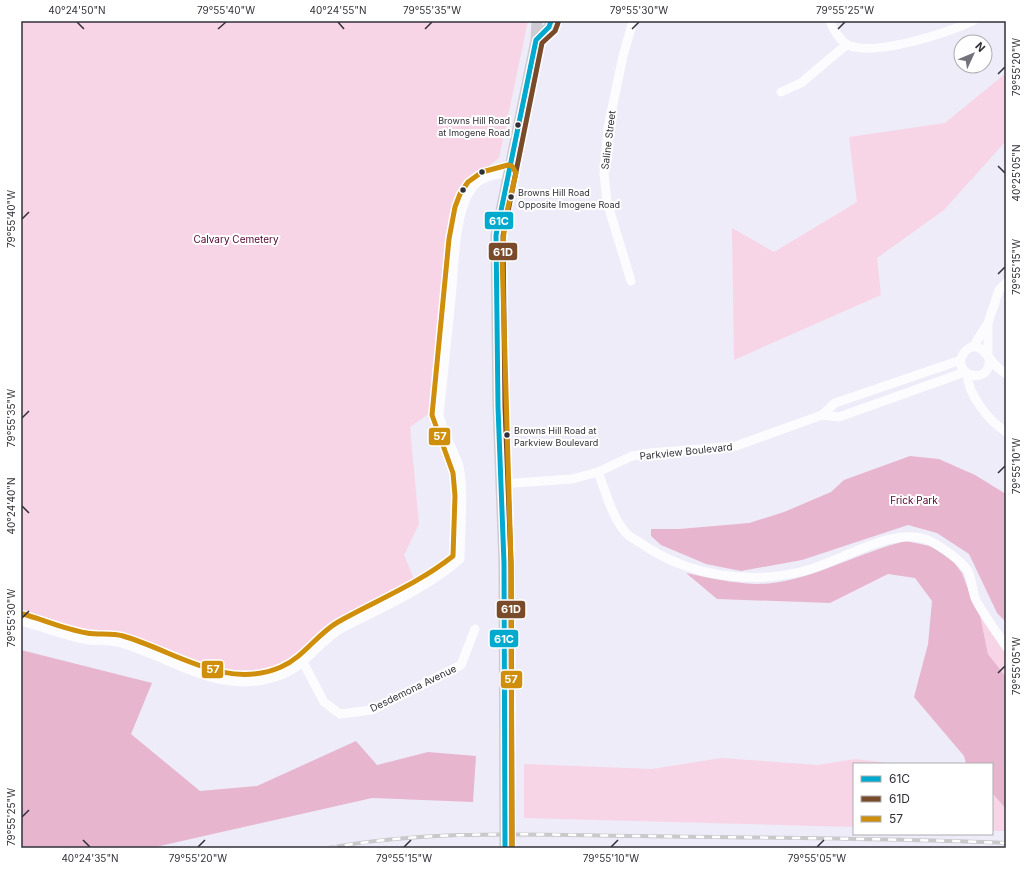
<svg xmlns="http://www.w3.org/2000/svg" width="1027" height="869" font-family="Inter,sans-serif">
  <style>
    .green { fill: #f7d5e6 }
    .forest { fill: #e7b6ce }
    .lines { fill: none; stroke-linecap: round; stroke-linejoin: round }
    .minor { stroke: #fcfcfe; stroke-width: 9 }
    .major { stroke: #cecbd2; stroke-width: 11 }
    .rail-casing { stroke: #c9c8cb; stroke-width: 4 }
    .rail { stroke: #fff; stroke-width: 2.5; stroke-dasharray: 8; stroke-linecap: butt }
    .bus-1-casing { stroke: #fff; stroke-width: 8 }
    .bus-2-casing { stroke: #fff; stroke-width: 8 }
    .bus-3-casing { stroke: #fff; stroke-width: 8 }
    .bus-1 { stroke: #00a9ce; stroke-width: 5 }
    .bus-2 { stroke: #7a4b2a; stroke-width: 5 }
    .bus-3 { stroke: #cf8e0b; stroke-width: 5 }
    .ticks { fill: none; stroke: #313038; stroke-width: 1.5 }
    .bus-dot { fill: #313038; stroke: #fff; stroke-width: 1.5 }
    .labels { text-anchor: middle; stroke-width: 4; stroke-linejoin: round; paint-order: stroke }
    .bus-label { font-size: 9px; fill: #313038; stroke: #fff; text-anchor: start }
    .street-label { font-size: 10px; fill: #313038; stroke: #fff }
    .park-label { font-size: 10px; fill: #54042e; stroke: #fff }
    .line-badge { stroke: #fff; stroke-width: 1.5 }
    .badge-label { font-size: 11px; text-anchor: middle; font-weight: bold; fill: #fff }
    .neatline { fill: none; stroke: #313038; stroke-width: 1.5 }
    .ticks-label { font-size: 10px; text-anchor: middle; fill: #313038 }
  </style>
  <rect width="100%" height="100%" fill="#eeecf8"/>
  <path class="green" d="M 21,21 L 528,21 L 499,158 L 459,189 L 430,413 L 410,427 L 419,524 L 404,555 L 414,579 L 325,630 L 296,658 L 275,671 L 251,677 L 225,675 L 182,661 L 133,639 L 85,633 L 21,615 Z
    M 1006,73 L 1006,141 L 944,210 L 877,258 L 881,295 L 734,360 L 732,228 L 774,252 L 857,202 L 849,137 L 945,123 Z
    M 980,615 L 1006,655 L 1006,677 L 988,654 Z
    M 721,758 L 818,765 L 855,759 L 898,764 L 854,764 L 854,827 L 524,818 L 524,764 L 652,769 Z
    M 992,793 L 1006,809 L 1006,831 L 992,831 Z"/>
  <path class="forest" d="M 910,456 L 939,459 L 975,475 L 1006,494 L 1006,622 L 997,613 L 969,554 L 937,533 L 908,525 L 802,560 L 741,571 L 706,564 L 661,545 L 651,536 L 651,529 L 679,529 L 749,523 L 784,512 L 831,492 L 844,480 Z
    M 906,541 L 930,546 L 942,553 L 953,561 L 962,573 L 974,605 L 980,615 L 988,654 L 1006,677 L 1006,809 L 992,793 L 992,764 L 966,764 L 964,756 L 914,697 L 928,644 L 932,601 L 915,578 L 888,574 L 830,603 L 717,599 L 686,573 C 709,578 732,583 756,584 C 804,585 858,552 906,541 Z
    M 21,650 L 152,683 L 131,734 L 200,791 L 257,786 L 356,741 L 377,765 L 428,752 L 476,756 L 473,802 L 372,798 L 151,848 L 21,848 Z"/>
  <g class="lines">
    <path class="minor" d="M 830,21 C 833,29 840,41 848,45 C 874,57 947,33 973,21
      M 781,92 L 801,83 L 846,45
      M 631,281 L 607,202 L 604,174 L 608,128 L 623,56 L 633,21
      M 988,323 L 988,354
      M 973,347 L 988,323 L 999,290 L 1006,283
      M 989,357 C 993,389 948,374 964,353 C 976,337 987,355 994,364 C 998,368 1002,371 1006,374
      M 967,373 C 968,395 988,420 1006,432
      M 822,415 L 839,417 L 965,372
      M 598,472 C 605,490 613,520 627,534 C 631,538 638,541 642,544 C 689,576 749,585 804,571 C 839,563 894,524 930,541 C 940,546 962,561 968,571 C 972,580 972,591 976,600 C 984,616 996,631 1006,646
      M 501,484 L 572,479 L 598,472 L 632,456 L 650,453 L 736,446 L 822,415 L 835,403 L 961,360
      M 21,621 C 43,627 65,636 88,640 C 99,641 111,640 121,643 C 176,659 223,699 283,674 C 306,665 320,640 342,628 C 379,609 429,587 460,559 C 460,537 465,482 458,463 C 452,447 443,433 439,415 C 443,376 447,338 451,299 C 454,269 454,209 473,187 C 481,176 496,175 509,172
      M 303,662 L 324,702 L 340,714 L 372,710 L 461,665 L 475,629"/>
    <path class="major" d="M 536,40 L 549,27 L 551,21
      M 505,848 L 504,563 L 498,407 L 496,235 L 536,40 L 537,21"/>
    <g class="rail-casing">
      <path id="rail" d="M 329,848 C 433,829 537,835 642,836 C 763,838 885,838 1006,843"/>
    </g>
    <use href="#rail" class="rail"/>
    <g class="bus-1-casing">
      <path id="bus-1" d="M 505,848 L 504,563 L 498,407 L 496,235 L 536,40 L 549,27 L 551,21"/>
    </g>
    <g class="bus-2-casing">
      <path id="bus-2" d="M 512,848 L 511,563 L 505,407 L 503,236 L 542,43 L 555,31 L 558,23"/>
    </g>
    <g class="bus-3-casing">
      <path id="bus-3" d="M 23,614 C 44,620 65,629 87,633 C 99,635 111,633 123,636 C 175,651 226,691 281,667 C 304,657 317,634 338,622 C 377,600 418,584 453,556 L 455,496 L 453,473 L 432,415 L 449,239 L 455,207 L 460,194 L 468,182 L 482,172 L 508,165 L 512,166 L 516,173 L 505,220 L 502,255 L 511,563 L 512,848"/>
    </g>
    <use href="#bus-1" class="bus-1"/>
    <use href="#bus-2" class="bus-2"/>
    <use href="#bus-3" class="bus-3"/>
  </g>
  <path class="ticks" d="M 77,22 L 84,29M 338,22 L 344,29M 218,29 L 226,22M 425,29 L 432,22M 632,29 L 639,22M 838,29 L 845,22M 998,74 L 1005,67M 998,166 L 1005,173M 22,219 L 29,212M 998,274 L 1005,267M 22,418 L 29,411M 998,473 L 1005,466M 22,506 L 29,513M 22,618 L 29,611M 998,673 L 1005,666M 22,817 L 29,810M 83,840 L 90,847M 198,847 L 205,840M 404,847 L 411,840M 611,847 L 618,840M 817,847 L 824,840"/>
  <g class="bus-dot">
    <circle cx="518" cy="125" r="3.5"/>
    <circle cx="482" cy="172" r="3.5"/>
    <circle cx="463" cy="190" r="3.5"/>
    <circle cx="511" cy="197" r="3.5"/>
    <circle cx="507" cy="435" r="3.5"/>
  </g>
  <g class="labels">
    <g class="bus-label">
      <text x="510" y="124" text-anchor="end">Browns Hill Road<tspan x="510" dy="12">at Imogene Road</tspan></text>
      <text x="518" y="196">Browns Hill Road<tspan x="518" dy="12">Opposite Imogene Road</tspan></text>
      <text x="514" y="434">Browns Hill Road at<tspan x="514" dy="12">Parkview Boulevard</tspan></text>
    </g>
    <g class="street-label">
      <text transform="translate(608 140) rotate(-83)" y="4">Saline Street</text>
      <text transform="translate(686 451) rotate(-6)" y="4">Parkview Boulevard</text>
      <text transform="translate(413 688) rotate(-26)" y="4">Desdemona Avenue</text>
    </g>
    <g class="park-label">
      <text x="236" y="243">Calvary Cemetery</text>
      <text x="914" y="504">Frick Park</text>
    </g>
  </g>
  <g class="line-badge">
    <rect x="484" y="211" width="30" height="19" rx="4" fill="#00a9ce"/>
    <rect x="488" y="242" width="30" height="19" rx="4" fill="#7a4b2a"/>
    <rect x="428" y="427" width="23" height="19" rx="4" fill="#cf8e0b"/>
    <rect x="496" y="600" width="30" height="19" rx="4" fill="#7a4b2a"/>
    <rect x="489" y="629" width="30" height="19" rx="4" fill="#00a9ce"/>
    <rect x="201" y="660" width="23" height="19" rx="4" fill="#cf8e0b"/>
    <rect x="500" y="670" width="23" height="19" rx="4" fill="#cf8e0b"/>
  </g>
  <g class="badge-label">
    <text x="499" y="225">61C</text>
    <text x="503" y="256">61D</text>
    <text x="440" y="440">57</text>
    <text x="511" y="613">61D</text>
    <text x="504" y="643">61C</text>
    <text x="213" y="673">57</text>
    <text x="511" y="683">57</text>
  </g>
  <rect width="1027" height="869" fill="none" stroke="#ffffff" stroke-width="44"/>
  <rect x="853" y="763" width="140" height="72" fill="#ffffff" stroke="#adacaf"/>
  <rect x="861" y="776" width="20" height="6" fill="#00a9ce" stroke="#adacaf"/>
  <text x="889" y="783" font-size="12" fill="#313038">61C</text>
  <rect x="861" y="796" width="20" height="6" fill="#7a4b2a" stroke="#adacaf"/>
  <text x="889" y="803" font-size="12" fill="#313038">61D</text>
  <rect x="861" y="816" width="20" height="6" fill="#cf8e0b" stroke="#adacaf"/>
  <text x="889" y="823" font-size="12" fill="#313038">57</text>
  <g transform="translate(973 54) rotate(46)"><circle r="19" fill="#ffffff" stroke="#adacaf"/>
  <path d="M0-3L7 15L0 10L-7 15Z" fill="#73727b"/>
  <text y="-6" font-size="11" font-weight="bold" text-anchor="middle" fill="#313038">N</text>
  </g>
  <rect x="22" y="22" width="983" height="825" class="neatline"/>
  <g class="ticks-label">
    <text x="77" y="14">40°24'50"N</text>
    <text x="226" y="14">79°55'40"W</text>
    <text x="338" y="14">40°24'55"N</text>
    <text x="432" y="14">79°55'35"W</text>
    <text x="639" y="14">79°55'30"W</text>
    <text x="845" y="14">79°55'25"W</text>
    <text transform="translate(1016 67) rotate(-90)" y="4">79°55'20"W</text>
    <text transform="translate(1016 173) rotate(-90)" y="4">40°25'05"N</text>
    <text transform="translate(11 219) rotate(-90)" y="4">79°55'40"W</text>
    <text transform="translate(1016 267) rotate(-90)" y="4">79°55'15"W</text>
    <text transform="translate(11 418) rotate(-90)" y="4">79°55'35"W</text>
    <text transform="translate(1016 466) rotate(-90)" y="4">79°55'10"W</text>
    <text transform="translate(11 506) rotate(-90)" y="4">40°24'40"N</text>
    <text transform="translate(11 618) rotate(-90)" y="4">79°55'30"W</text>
    <text transform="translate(1016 666) rotate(-90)" y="4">79°55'05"W</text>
    <text transform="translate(11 817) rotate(-90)" y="4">79°55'25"W</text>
    <text x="90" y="862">40°24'35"N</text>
    <text x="198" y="862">79°55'20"W</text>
    <text x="404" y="862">79°55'15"W</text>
    <text x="611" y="862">79°55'10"W</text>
    <text x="817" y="862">79°55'05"W</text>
  </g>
</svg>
